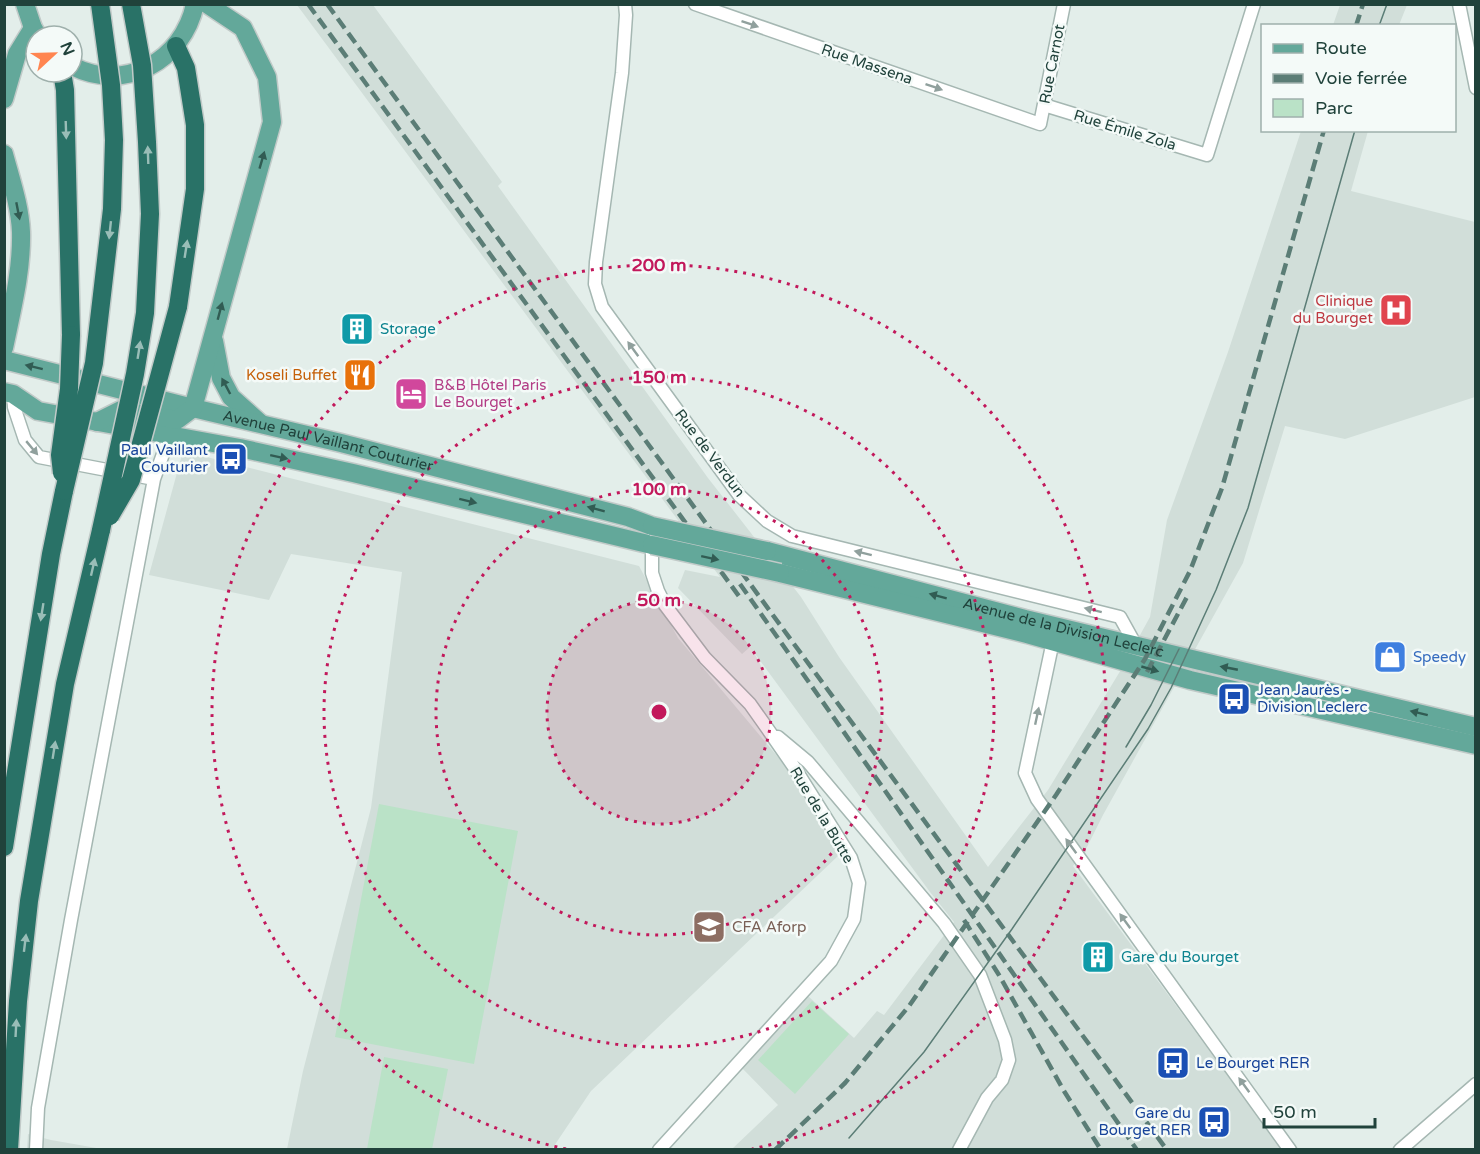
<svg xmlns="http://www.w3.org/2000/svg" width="1480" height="1154" font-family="'Varela Round',sans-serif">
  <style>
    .built { fill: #d1ded9 }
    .green { fill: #bae2c7 }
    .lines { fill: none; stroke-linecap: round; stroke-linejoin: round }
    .street-casing { stroke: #a5b7b2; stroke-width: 15 }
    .primary-casing { stroke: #c1cac8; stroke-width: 21 }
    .highway-casing { stroke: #c1cac8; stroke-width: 21 }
    .street { stroke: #fff; stroke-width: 12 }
    .primary { stroke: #63a89a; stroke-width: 18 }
    .highway { stroke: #297267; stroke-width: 18 }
    .tram { stroke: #5b7d76; stroke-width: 1.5 }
    .rail { stroke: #5b7d76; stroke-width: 4.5; stroke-dasharray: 12 6; stroke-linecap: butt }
    .primary-bridge-casing { stroke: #c1cac8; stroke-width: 21; stroke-linecap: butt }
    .highway-bridge-casing { stroke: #c1cac8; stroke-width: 21; stroke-linecap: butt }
    .primary-bridge { stroke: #63a89a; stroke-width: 18 }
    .highway-bridge { stroke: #297267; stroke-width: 18 }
    .oneway { fill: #90a09d }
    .oneway2 { fill: #99bdb7 }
    .oneway3 { fill: #315c53 }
    .ring { fill: none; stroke: #c2185b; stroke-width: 3; stroke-dasharray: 3 6 }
    .labels { text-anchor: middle; stroke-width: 5; stroke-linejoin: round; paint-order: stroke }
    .street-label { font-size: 15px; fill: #20423b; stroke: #f4faf8 }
    .health-label { font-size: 15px; fill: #be3a42; stroke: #f4faf8; text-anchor: end }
    .culture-label { font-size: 15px; fill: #0d838f; stroke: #f4faf8; text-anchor: start }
    .food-label { font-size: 15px; fill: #c56008; stroke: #f4faf8; text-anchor: end }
    .hotel-label { font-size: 15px; fill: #b23c85; stroke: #f4faf8; text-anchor: start }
    .transit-label { font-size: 15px; fill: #164399; stroke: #f4faf8; text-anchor: end }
    .shop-label { font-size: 15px; fill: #366cbe; stroke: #f4faf8; text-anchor: start }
    .education-label { font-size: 15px; fill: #785e54; stroke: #f4faf8; text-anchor: start }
    .centre { fill: #c2185b; stroke: #f4faf8; stroke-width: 3 }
    .ring-label { font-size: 18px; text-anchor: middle; font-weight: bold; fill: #c2185b; stroke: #f4faf8; stroke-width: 5; stroke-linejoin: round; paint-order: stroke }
  </style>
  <rect width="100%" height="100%" fill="#e3eeea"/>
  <path class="built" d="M 297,5 L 373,5 L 502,182 L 498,186 L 708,478 L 801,597 L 839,657 L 988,867 L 1048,790 L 1119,673 L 1150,617 L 1167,520 L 1228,352 L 1301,131 L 1368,131 L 1351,191 L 1475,222 L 1475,397 L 1345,439 L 1285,426 L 1243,563 L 1103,815 L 1087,847 L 1073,866 L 1282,1149 L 732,1149 L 778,1105 L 742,1068 L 808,996 L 854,1038 L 877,1011 L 884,1015 L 954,922 L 930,892 L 750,647 L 742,654 L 678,588 L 685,570 L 720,577 Z
    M 1340,5 L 1340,4 L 1407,5 L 1399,25 L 1333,25 Z
    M 183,451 L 639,566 L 678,638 L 783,763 L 839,855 L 591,1091 L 552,1149 L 287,1149 L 303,1071 L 371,808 L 402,572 L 291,554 L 269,600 L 149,575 Z
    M 28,1134 L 51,1140 L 102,1149 L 27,1150 Z"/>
  <path class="green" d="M 379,804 L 518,831 L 474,1064 L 335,1037 Z
    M 812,1001 L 849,1034 L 795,1094 L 758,1060 Z
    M 384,1057 L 448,1069 L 432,1149 L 367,1149 Z"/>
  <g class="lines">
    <g class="street-casing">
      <path id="street" d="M 625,4 L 626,15 L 622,73 L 596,262 L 595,284 L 602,307 L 739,495 L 767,521 L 792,536 L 1120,617 L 1135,644
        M 695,4 L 1040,124 L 1064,4
        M 1459,4 L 1476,88
        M 1044,105 L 1207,155 L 1254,4
        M 13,394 L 14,407 L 25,440 L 39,457 L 154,479
        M 652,539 L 652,573 L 658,591 L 665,605 L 705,658 L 750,704 L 767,728 L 794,767 L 851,858 L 859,883 L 854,919 L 831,961 L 659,1150
        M 1053,641 L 1025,773 L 1037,799 L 1290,1150
        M 778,737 L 808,762 L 944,923 L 980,975 L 1005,1040 L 1009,1060 L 1002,1080 L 987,1098 L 959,1150
        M 36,1150 L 38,1108 L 71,920 L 154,479 L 172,429
        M 1400,1150 L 1476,1084"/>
    </g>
    <g class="primary-casing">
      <g id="primary">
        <path d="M 25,4 L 33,28 L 38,36"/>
        <path d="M 72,66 C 125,93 183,61 195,4"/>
        <path d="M 4,99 L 17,54 L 33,28"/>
        <path d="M 4,154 C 11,180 20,206 21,232 C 22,271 12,309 4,348"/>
        <path d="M 214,341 L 221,378 L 231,397 L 260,423"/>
        <path id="s1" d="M 4,360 L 193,408 L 341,443 L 628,517 L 652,526"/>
        <path d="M 4,392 L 13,394 L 38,411 L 240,448 L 353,473 L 652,545"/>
        <path d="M 97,422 L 121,410 L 177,420 L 193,408 L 272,122 L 267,77 L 243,28 L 207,4"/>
        <path id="s2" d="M 767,551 L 1025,619 L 1476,727"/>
        <path d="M 780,573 L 1027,634 L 1190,680 L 1476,745"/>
      </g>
    </g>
    <g class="highway-casing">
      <path id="highway" d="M 176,46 L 186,68 L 195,125 L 195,189 L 178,307
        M 62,72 L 65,90 L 71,335
        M 4,847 L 51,554 L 64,491
        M 9,1150 L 18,1001 L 29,901 L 65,684 L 101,530"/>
    </g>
    <use href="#street" class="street"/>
    <use href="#primary" class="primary"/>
    <use href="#highway" class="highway"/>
    <path class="tram" d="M 1379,26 L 1387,4
      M 1126,747 L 1151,705 L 1179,649
      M 849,1138 L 924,1052 L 1012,929 L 1148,729 L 1171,688 L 1216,590 L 1248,508 L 1355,130"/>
    <path class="rail" d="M 308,4 L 741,599
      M 327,4 L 794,644 L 1167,1150
      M 1356,26 L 1363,4
      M 740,584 L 1137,1150
      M 1147,672 L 1188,595
      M 964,920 L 999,975 L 1064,1091 L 1101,1150
      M 775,1150 L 845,1083 L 909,1006 L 1056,795 L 1145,659 L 1190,571 L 1222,488 L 1324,130"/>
    <g class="primary-bridge-casing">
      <path id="primary-bridge" d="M 652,526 L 767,551
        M 652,545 L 780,573"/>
    </g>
    <g class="highway-bridge-casing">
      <path id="highway-bridge" d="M 62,473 L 60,455 L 69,389 L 71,335
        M 64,491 L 94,363 L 112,209 L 114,140 L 111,85 L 100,4
        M 110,516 L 131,480 L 178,307
        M 101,530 L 135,374 L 145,313 L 150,214 L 147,142 L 142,65 L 131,4"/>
    </g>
    <use href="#primary-bridge" class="primary-bridge"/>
    <use href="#highway-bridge" class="highway-bridge"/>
  </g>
  <defs><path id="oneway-solid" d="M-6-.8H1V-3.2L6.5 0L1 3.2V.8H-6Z" transform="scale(1.5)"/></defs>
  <g class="oneway">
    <use href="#oneway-solid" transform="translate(750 24) rotate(19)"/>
    <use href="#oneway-solid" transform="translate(934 87) rotate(19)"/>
    <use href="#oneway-solid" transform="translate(633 349) rotate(-126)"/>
    <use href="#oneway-solid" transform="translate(32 448) rotate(50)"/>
    <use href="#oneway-solid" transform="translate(863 553) rotate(-166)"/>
    <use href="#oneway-solid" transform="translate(1093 610) rotate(-166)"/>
    <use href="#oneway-solid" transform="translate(1037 716) rotate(-78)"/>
    <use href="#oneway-solid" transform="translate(1071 846) rotate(-126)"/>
    <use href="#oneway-solid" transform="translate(1125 921) rotate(-126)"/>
    <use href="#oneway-solid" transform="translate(1244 1085) rotate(-126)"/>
  </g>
  <g class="oneway2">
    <use href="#oneway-solid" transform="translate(66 130) rotate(88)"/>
    <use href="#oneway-solid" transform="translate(148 155) rotate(-92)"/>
    <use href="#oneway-solid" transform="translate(110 230) rotate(96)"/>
    <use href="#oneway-solid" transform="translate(186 249) rotate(-81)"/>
    <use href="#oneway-solid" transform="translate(139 350) rotate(-81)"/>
    <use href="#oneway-solid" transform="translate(93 567) rotate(-77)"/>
    <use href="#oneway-solid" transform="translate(42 612) rotate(99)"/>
    <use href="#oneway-solid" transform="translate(54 750) rotate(-81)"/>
    <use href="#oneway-solid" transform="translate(25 943) rotate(-83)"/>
    <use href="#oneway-solid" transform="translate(16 1028) rotate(-87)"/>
  </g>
  <g class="oneway3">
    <use href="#oneway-solid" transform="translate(262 160) rotate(-74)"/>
    <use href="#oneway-solid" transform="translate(18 211) rotate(79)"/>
    <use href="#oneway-solid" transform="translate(220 311) rotate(-75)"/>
    <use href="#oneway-solid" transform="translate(34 367) rotate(-166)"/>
    <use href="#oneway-solid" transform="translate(226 386) rotate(-118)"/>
    <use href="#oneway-solid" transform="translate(279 457) rotate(12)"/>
    <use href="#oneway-solid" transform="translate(468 501) rotate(14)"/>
    <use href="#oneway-solid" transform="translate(596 509) rotate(-165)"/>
    <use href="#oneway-solid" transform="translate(710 558) rotate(12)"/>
    <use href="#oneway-solid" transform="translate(938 596) rotate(-165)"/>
    <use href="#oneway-solid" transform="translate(1229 668) rotate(-169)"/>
    <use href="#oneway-solid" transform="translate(1150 669) rotate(16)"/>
    <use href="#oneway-solid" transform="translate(1419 713) rotate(-166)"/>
  </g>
  <circle cx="659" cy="712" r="112" fill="#c2185b" fill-opacity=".12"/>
  <g class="ring">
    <circle cx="659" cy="712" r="112"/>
    <circle cx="659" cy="712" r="223"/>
    <circle cx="659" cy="712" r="335"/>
    <path d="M566 1149A447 447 0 1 1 752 1149"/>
  </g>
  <defs>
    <g id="hospital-square" transform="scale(1.725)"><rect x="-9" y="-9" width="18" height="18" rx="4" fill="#e0444e" stroke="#f4faf8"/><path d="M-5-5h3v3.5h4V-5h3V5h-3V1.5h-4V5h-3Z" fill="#fff"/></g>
    <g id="building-square" transform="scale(1.725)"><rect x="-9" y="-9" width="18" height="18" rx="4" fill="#0f9aa8" stroke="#f4faf8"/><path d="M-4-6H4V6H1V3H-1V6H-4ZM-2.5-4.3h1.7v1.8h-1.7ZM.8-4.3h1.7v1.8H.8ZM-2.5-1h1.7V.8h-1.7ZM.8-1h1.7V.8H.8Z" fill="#fff"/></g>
    <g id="restaurant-square" transform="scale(1.725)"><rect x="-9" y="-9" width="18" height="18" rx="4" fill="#e8710a" stroke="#f4faf8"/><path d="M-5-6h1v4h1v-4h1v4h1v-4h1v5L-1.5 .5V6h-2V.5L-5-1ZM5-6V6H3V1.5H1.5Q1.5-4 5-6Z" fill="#fff"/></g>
    <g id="hotel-square" transform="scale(1.725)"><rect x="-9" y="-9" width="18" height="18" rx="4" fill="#d1479c" stroke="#f4faf8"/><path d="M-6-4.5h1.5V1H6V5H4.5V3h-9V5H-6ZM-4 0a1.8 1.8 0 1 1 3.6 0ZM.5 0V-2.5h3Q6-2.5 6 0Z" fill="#fff"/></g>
    <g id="bus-square" transform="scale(1.725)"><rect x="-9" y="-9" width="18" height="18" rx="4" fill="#1a4fb4" stroke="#f4faf8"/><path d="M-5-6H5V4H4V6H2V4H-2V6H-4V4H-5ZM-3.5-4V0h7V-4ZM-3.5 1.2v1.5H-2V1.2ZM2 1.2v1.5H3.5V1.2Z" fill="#fff"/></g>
    <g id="shop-square" transform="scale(1.725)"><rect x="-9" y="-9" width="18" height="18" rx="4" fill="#3f7fe0" stroke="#f4faf8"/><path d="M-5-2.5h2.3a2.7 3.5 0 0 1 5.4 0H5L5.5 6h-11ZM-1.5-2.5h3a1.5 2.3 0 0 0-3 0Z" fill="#fff"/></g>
    <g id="university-square" transform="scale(1.725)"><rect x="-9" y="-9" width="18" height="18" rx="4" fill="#8d6e63" stroke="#f4faf8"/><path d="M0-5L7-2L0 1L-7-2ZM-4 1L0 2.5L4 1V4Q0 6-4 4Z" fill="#fff"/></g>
  </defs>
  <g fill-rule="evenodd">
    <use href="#hospital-square" x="1396" y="310"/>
    <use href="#building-square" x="357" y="329"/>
    <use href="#restaurant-square" x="360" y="375"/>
    <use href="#hotel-square" x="411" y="394"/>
    <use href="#bus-square" x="231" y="459"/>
    <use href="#shop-square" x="1390" y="657"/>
    <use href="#bus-square" x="1234" y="699"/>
    <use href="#university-square" x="709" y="927"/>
    <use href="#building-square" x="1098" y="957"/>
    <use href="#bus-square" x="1173" y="1063"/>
    <use href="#bus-square" x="1214" y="1122"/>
  </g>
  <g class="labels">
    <g class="street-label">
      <text transform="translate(867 64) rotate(19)" y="5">Rue Massena</text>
      <text transform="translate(1052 64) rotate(-79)" y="5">Rue Carnot</text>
      <text transform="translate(1125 130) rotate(17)" y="5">Rue Émile Zola</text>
      <text dy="5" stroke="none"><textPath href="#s1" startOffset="334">Avenue Paul Vaillant Couturier</textPath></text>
      <text transform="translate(710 453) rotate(53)" y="5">Rue de Verdun</text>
      <text dy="5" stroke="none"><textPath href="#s2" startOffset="306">Avenue de la Division Leclerc</textPath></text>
      <text transform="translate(822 815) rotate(59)" y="5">Rue de la Butte</text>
    </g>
    <g class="health-label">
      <text x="1373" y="306">Clinique<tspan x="1373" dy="17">du Bourget</tspan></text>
    </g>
    <g class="culture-label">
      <text x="380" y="334">Storage</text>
      <text x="1121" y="962">Gare du Bourget</text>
    </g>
    <g class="food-label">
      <text x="337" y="380">Koseli Buffet</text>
    </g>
    <g class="hotel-label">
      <text x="434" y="390">B&amp;B Hôtel Paris<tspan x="434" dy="17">Le Bourget</tspan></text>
    </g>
    <g class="transit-label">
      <text x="208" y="455">Paul Vaillant<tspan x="208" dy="17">Couturier</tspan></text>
      <text x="1257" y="695" text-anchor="start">Jean Jaurès -<tspan x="1257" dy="17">Division Leclerc</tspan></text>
      <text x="1196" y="1068" text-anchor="start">Le Bourget RER</text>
      <text x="1191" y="1118">Gare du<tspan x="1191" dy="17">Bourget RER</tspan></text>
    </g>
    <g class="shop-label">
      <text x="1413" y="662">Speedy</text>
    </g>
    <g class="education-label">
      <text x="732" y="932">CFA Aforp</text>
    </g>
  </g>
  <circle cx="659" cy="712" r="9" class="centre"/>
  <g class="ring-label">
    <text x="659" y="271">200 m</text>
    <text x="659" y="383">150 m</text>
    <text x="659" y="495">100 m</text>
    <text x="659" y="606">50 m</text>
  </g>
  <rect width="1480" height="1154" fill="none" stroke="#20423b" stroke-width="12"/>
  <rect x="1261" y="24" width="195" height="108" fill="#f4faf8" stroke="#9fb0ac" stroke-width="1.5"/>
  <rect x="1273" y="44" width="30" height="9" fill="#63a89a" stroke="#9fb0ac" stroke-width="1.5"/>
  <text x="1315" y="54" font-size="18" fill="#20423b">Route</text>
  <rect x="1273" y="74" width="30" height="9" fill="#5b7d76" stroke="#9fb0ac" stroke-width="1.5"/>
  <text x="1315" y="84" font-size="18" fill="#20423b">Voie ferrée</text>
  <rect x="1273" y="99" width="30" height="18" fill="#bae2c7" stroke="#9fb0ac" stroke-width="1.5"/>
  <text x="1315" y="114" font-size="18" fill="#20423b">Parc</text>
  <g transform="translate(54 54) rotate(68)"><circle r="28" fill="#f4faf8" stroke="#9fb0ac" stroke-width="1.5"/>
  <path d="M0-4.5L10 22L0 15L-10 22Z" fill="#ff8550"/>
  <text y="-9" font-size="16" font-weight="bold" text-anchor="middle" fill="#20423b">N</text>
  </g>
  <path d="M1264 1118v9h111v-9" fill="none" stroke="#20423b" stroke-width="3"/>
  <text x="1273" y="1118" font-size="18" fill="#20423b" stroke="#f4faf8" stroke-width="4.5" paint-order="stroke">50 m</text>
</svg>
